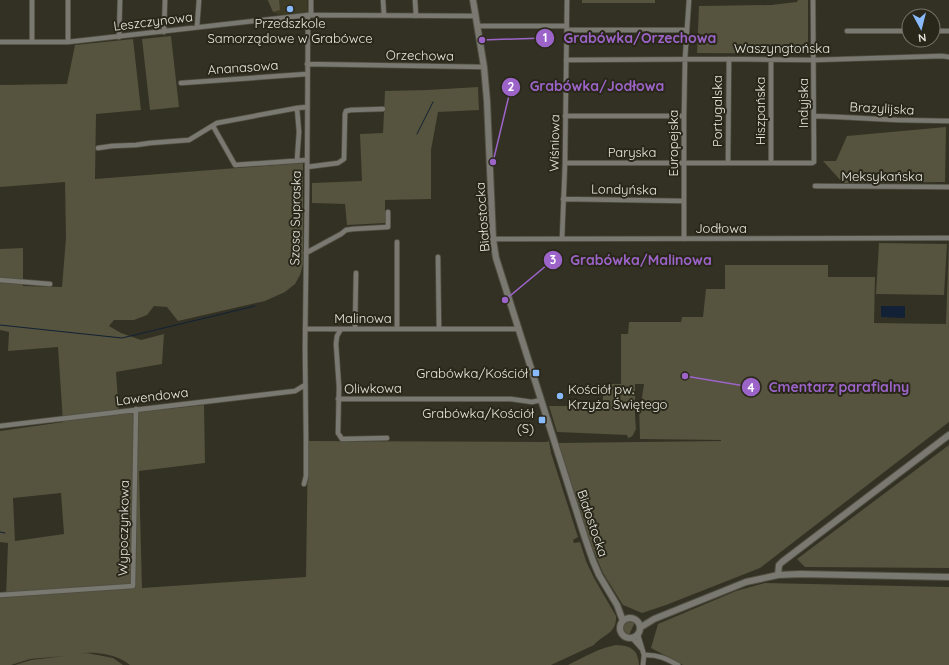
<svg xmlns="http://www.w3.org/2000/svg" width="949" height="665" font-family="Quicksand,sans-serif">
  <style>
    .built { fill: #3d3a26 }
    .green { fill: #56533e; fill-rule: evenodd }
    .water { fill: #122135 }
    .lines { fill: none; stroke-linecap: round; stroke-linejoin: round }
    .stream { stroke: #122135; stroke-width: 1 }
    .minor-casing { stroke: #4f4e41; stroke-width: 6 }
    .tertiary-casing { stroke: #4f4e41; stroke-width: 8 }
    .minor { stroke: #797871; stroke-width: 4.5 }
    .tertiary { stroke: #797871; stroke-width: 6 }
    .poi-dot { fill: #89bafc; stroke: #292719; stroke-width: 1.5 }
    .labels { text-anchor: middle; stroke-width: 4; stroke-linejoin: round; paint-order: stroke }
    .street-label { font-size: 13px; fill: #e9e8e0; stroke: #292719 }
    .poi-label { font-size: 13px; fill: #e9e8e0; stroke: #292719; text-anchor: end }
    .leader { fill: none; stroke: #9c64c9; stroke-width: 1.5 }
    .callout-dot { fill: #9c64c9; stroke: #292719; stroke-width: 1.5 }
    .mark-label { font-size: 12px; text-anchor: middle; font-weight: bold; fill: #fff }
    .callout-label { font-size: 14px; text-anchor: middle; font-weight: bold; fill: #9c64c9; stroke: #292719; stroke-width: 4; stroke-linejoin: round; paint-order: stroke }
  </style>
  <rect width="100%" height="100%" fill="#323123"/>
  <path class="built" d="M 267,0 L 307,0 L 308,12 L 278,15 L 273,12 Z"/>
  <path class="green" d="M 268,0 L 279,0 L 280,10 L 273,12 Z
    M 582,0 L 655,0 L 655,3 L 582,3 Z
    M 798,0 L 808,0 L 808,54 L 697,53 L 699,6 L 771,5 L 797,2 Z
    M 171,36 L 179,107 L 150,110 L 142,39 Z
    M 133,39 L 141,110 L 96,114 L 95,179 L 303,163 L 303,264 L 300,275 L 295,284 L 285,292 L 265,301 L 178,321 L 167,307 L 154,306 L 147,315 L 134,320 L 114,320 L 109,326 L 121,333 L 141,340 L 164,334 L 162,364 L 116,372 L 119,414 L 204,405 L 205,463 L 139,471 L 142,588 L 306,577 L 308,441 L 546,442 L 549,441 L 551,453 L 578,537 L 573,540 L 574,543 L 580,542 L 586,561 L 594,578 L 616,616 C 617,634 603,634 594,645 L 551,665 L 130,665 C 125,661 119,658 113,656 C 105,654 89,651 81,654 L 87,653 L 113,658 L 123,665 L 15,665 L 31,660 L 65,656 L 30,659 L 11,665 L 0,665 L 0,597 L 6,597 L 8,543 L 0,542 L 0,431 L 63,422 L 58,347 L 8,351 L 9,332 L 0,330 L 0,249 L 23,248 L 23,286 L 62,287 L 66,238 L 65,182 L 0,187 L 0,85 L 67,84 L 75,45 ZM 61,493 L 64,534 L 15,541 L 13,498 Z
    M 478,87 L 479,110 L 438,112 L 431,150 L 431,199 L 385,200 L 385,223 L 347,225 L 345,204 L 312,203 L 312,183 L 362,181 L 360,134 L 383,133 L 385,91 L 427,90 Z
    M 946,127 L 945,182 L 843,183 L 823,161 L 836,161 L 847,136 Z
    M 949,240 L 949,422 L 760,568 L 666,605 L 642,613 L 623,605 L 603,573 L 589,540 L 557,443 L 721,441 L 721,440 L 640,439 L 639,404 L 641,404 L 644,384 L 635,384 L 635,416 L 636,429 L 633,435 L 631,437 L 628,438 L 627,435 L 557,432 L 549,406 L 603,406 L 603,384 L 621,384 L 621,334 L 628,334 L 629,322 L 681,322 L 682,317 L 703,317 L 706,289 L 725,289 L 725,265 L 828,265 L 828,277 L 875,277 L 874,323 L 946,324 Z
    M 879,243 L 947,244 L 944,295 L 876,294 Z
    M 949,445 L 949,568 L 805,567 L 797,559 Z
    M 765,583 L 949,587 L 949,665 L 683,665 L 651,648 L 658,624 L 736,591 Z
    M 628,621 L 631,621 L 635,622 L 629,635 C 622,632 621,625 628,621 Z
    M 616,645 C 631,646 638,649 639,665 L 568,665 C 584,657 599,648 616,645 Z"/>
  <path class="water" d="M 881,306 L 905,306 L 905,318 L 881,317 Z"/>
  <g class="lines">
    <path class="stream" d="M 417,134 L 433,102
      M 0,325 L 122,338 L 255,306
      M 0,532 L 5,533"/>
    <g class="minor-casing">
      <path id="minor" d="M 311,0 L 311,15
        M 383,0 L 384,15
        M 415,0 L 416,16
        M 477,26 L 567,26
        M 197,27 L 199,0
        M 567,30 L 687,30
        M 847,31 L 909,31
        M 933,31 L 949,31
        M 164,32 L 165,0
        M 119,37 L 120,0
        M 0,42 L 68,42 L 308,15 L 476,16
        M 32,42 L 32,0
        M 68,42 L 68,0
        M 566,60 L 729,59 L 814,60 L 942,56 L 949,57
        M 771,60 L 771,163
        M 307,64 L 484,67
        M 181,83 L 307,74
        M 565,116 L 684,116
        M 814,116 L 839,117 L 897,120 L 949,121
        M 213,126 L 235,165 L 307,160
        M 98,148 L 112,146 L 136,145 L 150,143 L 189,140 L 217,123 L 297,108
        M 297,160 L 299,132 L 297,108 L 307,107
        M 565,163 L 812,163 L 814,162 L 813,0
        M 728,163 L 729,59
        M 307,167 L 338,163 L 344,159 L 345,114 L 346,111 L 351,110 L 383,109
        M 815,186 L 949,187
        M 563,199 L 684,201
        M 493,239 L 949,238
        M 562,239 L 565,163 L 567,0
        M 684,239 L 684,116 L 685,59 L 689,0
        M 306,253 L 341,234 L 346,230 L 353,229 L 388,227 L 388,212
        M 438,257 L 439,329
        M 0,280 L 50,284
        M 305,329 L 518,329
        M 341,329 L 337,336 L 336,344 L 339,387 L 338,433 L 342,439 L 387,438
        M 355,329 L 356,273
        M 397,329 L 397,242
        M 338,399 L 511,399 L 532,402 L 541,400
        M 0,426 L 295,391 L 305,385
        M 304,484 L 306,476 L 306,439 L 305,348 L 307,189 L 308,15
        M 0,595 L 133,586 L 136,409
        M 638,635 L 644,655 L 643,665
        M 631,638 L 634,640 L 642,649
        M 644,655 C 657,654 667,659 678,665"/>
    </g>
    <g class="tertiary-casing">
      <path id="tertiary" d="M 473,0 L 484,67 L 487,101 L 493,239 L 496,258 L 585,538 L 593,561 L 599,575 L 617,605 L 623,621
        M 778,575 L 779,565 L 782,562 L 949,435
        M620 628a10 10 0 1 1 20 0a10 10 0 1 1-20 0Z
        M 641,627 L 654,619 L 746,582 L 778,575 L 800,574 L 949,577"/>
    </g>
    <use href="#minor" class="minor"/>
    <use href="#tertiary" class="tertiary"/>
  </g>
  <g class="poi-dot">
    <circle cx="290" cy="9" r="4"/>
    <rect x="532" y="369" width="8" height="8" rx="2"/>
    <circle cx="560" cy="396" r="4"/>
    <rect x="538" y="416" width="8" height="8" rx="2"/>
  </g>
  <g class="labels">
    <g class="street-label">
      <text transform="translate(153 21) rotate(-7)" y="5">Leszczynowa</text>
      <text x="782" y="53">Waszyngtońska</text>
      <text transform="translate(420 55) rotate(1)" y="5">Orzechowa</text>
      <text transform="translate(243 67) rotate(-4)" y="5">Ananasowa</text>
      <text transform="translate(803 103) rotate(-90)" y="5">Indyjska</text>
      <text transform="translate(882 108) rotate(3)" y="5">Brazylijska</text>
      <text transform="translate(717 111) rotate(-90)" y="5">Portugalska</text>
      <text transform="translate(760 111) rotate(-90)" y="5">Hiszpańska</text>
      <text transform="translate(554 143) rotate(-89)" y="5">Wiśniowa</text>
      <text transform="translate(673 143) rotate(-90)" y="5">Europejska</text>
      <text x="632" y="157">Paryska</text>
      <text x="882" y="181">Meksykańska</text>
      <text transform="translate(624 189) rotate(1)" y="5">Londyńska</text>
      <text transform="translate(482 217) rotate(-94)" y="5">Białostocka</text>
      <text transform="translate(295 218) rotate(-89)" y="5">Szosa Supraska</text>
      <text x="721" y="233">Jodłowa</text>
      <text x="363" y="323">Malinowa</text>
      <text transform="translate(373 388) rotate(-1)" y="5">Oliwkowa</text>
      <text transform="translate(152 396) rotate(-7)" y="5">Lawendowa</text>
      <text transform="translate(593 523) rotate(71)" y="5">Białostocka</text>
      <text transform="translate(123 528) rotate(-89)" y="5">Wypoczynkowa</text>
    </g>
    <g class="poi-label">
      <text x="290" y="28" text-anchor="middle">Przedszkole<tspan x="290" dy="15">Samorządowe w Grabówce</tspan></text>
      <text x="528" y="378">Grabówka/Kościół</text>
      <text x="568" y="394" text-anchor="start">Kościół pw.<tspan x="568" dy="15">Krzyża Świętego</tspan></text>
      <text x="534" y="418">Grabówka/Kościół<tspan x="534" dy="15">(S)</tspan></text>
    </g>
  </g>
  <path class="leader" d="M482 40L545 38M493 162L511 87M505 300L553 260M685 376L751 387"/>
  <g class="callout-dot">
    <circle cx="482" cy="40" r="4"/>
    <circle cx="493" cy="162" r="4"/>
    <circle cx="505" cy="300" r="4"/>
    <circle cx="685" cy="376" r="4"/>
    <circle cx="545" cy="38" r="10"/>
    <circle cx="511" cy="87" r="10"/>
    <circle cx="553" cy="260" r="10"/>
    <circle cx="751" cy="387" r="10"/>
  </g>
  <g class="mark-label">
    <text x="545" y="42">1</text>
    <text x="511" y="91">2</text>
    <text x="553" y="264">3</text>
    <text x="751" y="392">4</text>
  </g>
  <g class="callout-label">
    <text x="640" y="43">Grabówka/Orzechowa</text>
    <text x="597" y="91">Grabówka/Jodłowa</text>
    <text x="641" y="265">Grabówka/Malinowa</text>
    <text x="839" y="392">Cmentarz parafialny</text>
  </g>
  <g transform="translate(921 28) rotate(173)"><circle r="19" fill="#292719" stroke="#767469"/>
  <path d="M0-3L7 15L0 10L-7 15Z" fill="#89bafc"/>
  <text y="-6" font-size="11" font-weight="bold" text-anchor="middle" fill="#e9e8e0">N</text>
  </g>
</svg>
